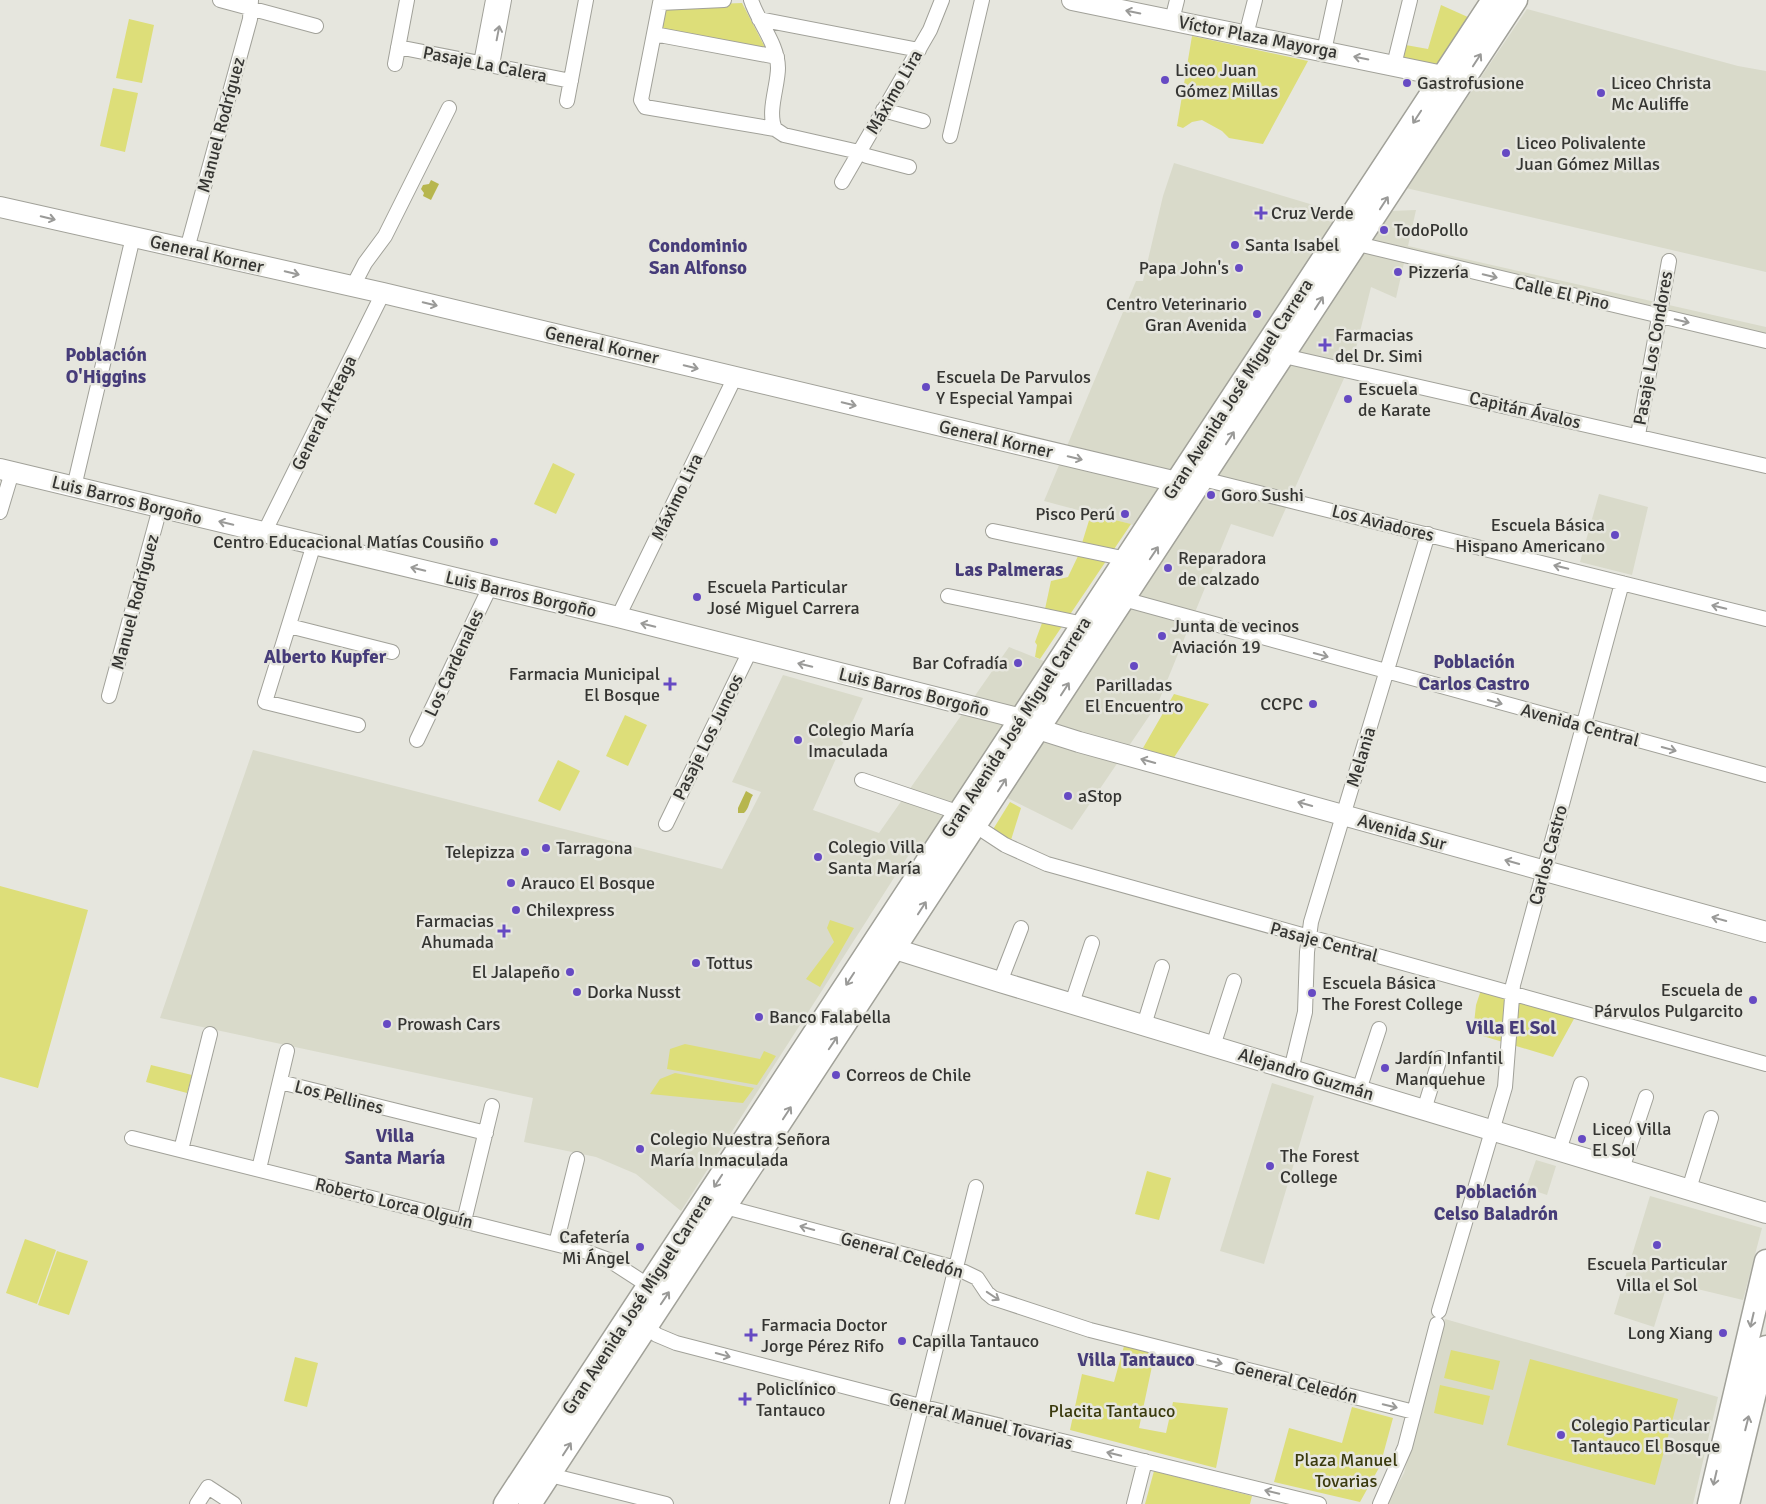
<svg xmlns="http://www.w3.org/2000/svg" width="1766" height="1504" font-family="Signika,sans-serif">
  <style>
    .built { fill: #d9daca }
    .green { fill: #ddde79 }
    .water { fill: #b7b64e }
    .lines { fill: none; stroke-linecap: round; stroke-linejoin: round }
    .street-casing { stroke: #a1a199; stroke-width: 16 }
    .secondary-casing { stroke: #a1a199; stroke-width: 22 }
    .primary-casing { stroke: #a1a199; stroke-width: 25 }
    .street { stroke: #fff; stroke-width: 14 }
    .secondary { stroke: #fff; stroke-width: 20 }
    .primary { stroke: #fff; stroke-width: 22 }
    .oneway { stroke: #9a9a98 }
    .poi-dot { fill: #664ac3; stroke: #e6e6de; stroke-width: 2 }
    .labels { text-anchor: middle; stroke-width: 5; stroke-linejoin: round; paint-order: stroke }
    .street-label { font-size: 18px; fill: #353532; stroke: #e6e6de }
    .poi-label { font-size: 18px; fill: #353532; stroke: #e6e6de; text-anchor: start }
    .park-label { font-size: 18px; fill: #3a3a0d; stroke: #e6e6de }
    .neighbourhood-label { font-size: 19px; font-weight: bold; fill: #463c79; stroke: #e6e6de }
  </style>
  <rect width="100%" height="100%" fill="#e6e6de"/>
  <path class="built" d="M 1527,9 L 1738,66 L 1766,71 L 1766,272 L 1406,188 Z
    M 1174,163 L 1340,213 L 1416,210 L 1408,246 L 1766,327 L 1766,348 L 1404,263 L 1396,298 L 1371,287 L 1354,356 L 1273,537 L 1231,524 L 1158,703 L 1072,830 L 971,780 L 925,848 L 915,845 L 681,1211 L 636,1174 L 596,1157 L 524,1142 L 533,1098 L 160,1018 L 253,750 L 722,869 L 761,792 L 732,782 L 783,675 L 863,698 L 813,810 L 879,833 L 1009,647 L 1083,677 L 1175,536 L 1044,501 L 1136,281 L 1143,281 L 1163,196 Z
    M 1599,494 L 1648,507 L 1632,575 L 1580,562 Z
    M 1272,1083 L 1314,1096 L 1264,1264 L 1220,1251 Z
    M 1536,1160 L 1556,1166 L 1547,1195 L 1526,1188 Z
    M 1650,1196 L 1762,1228 L 1743,1300 L 1668,1282 L 1654,1327 L 1614,1314 Z
    M 1445,1319 L 1718,1397 L 1693,1504 L 1387,1504 L 1404,1473 Z"/>
  <path class="green" d="M 742,3 L 767,51 L 662,31 L 664,6 Z
    M 1441,5 L 1470,18 L 1437,66 L 1397,57 L 1400,44 L 1428,49 Z
    M 129,19 L 154,25 L 142,83 L 116,78 Z
    M 1192,36 L 1308,61 L 1263,144 L 1229,138 L 1222,131 L 1202,120 L 1192,122 L 1183,128 L 1177,126 Z
    M 113,88 L 138,93 L 125,152 L 100,146 Z
    M 553,463 L 575,474 L 556,514 L 534,504 Z
    M 1091,514 L 1131,524 L 1040,659 L 1035,657 L 1037,645 L 1035,642 L 1042,623 L 1051,581 L 1068,577 L 1078,556 Z
    M 1174,694 L 1209,704 L 1173,759 L 1143,748 Z
    M 625,715 L 647,725 L 628,766 L 606,756 Z
    M 558,760 L 580,771 L 560,811 L 538,801 Z
    M 1010,802 L 1021,808 L 1011,840 L 992,831 Z
    M 0,886 L 88,910 L 38,1088 L 0,1077 Z
    M 830,920 L 854,928 L 820,987 L 806,979 L 834,942 L 827,928 Z
    M 1481,990 L 1575,1017 L 1553,1057 L 1473,1033 L 1476,1005 Z
    M 685,1044 L 760,1059 L 764,1051 L 776,1056 L 757,1085 L 667,1069 L 670,1049 Z
    M 151,1065 L 192,1075 L 187,1093 L 146,1082 Z
    M 675,1073 L 754,1088 L 743,1103 L 650,1094 L 660,1079 Z
    M 1147,1171 L 1171,1178 L 1159,1220 L 1135,1214 Z
    M 25,1239 L 56,1250 L 37,1304 L 6,1293 Z
    M 57,1251 L 88,1261 L 69,1315 L 38,1305 Z
    M 1124,1346 L 1155,1352 L 1139,1428 L 1166,1433 L 1173,1402 L 1228,1408 L 1216,1468 L 1070,1430 L 1082,1374 L 1114,1382 Z
    M 1451,1350 L 1500,1361 L 1493,1390 L 1444,1378 Z
    M 295,1357 L 318,1363 L 307,1407 L 284,1401 Z
    M 1530,1359 L 1678,1399 L 1655,1485 L 1507,1445 Z
    M 1440,1385 L 1490,1396 L 1483,1425 L 1434,1413 Z
    M 1352,1407 L 1393,1418 L 1380,1466 L 1360,1502 L 1274,1482 L 1289,1428 L 1342,1443 Z
    M 1154,1471 L 1252,1496 L 1250,1504 L 1145,1504 Z"/>
  <path class="water" d="M 431,180 L 439,184 L 431,200 L 423,196 L 424,193 L 421,189 L 423,185 L 429,184 Z
    M 746,791 L 753,795 C 749,801 749,809 744,813 L 738,813 L 738,808 Z"/>
  <g class="lines">
    <g class="street-casing">
      <path id="street" d="M 220,0 L 316,26
        M 724,0 L 660,3 L 641,100 L 645,107 L 775,129 L 784,135 L 859,152 L 867,156 L 909,167
        M 751,0 C 758,22 778,44 778,68 C 778,86 767,112 775,129
        M 759,19 L 919,50
        M 1172,20 L 1177,0
        M 654,34 L 777,57
        M 1246,35 L 1255,0
        M 398,47 L 571,81
        M 1324,51 L 1335,0
        M 481,63 L 493,0
        M 395,64 L 407,0
        M 492,65 L 504,0
        M 1394,65 L 1410,0
        M 567,101 L 586,0
        M 883,110 L 923,121
        M 950,136 L 982,0
        M 842,182 L 930,30 L 942,0
        M 1358,244 L 1766,341
        M 187,249 L 250,19 L 251,0
        M 353,286 L 365,263 L 385,236 L 449,108
        M 1284,356 L 1766,466
        M 1638,435 L 1669,261
        M 1203,479 L 1766,619
        M 74,487 L 133,237
        M 0,512 L 12,472
        M 993,531 L 1127,559
        M 264,533 L 383,293
        M 314,544 L 265,702 L 358,725
        M 948,596 L 1084,624
        M 1116,597 L 1766,775
        M 618,617 L 735,377
        M 289,626 L 392,652
        M 109,696 L 160,508
        M 417,740 L 490,587
        M 862,780 L 960,813
        M 666,824 L 750,651
        M 976,826 L 1005,845 L 1047,864 L 1766,1064
        M 1000,982 L 1021,928
        M 1072,1003 L 1092,943
        M 1144,1025 L 1162,967
        M 1213,1046 L 1234,981
        M 1291,1070 L 1305,1012 L 1307,952 L 1311,922 L 1428,534
        M 280,1082 L 486,1133
        M 1359,1090 L 1379,1029
        M 1424,1110 L 1440,1058
        M 132,1138 L 587,1252 L 609,1260 L 649,1286
        M 181,1150 L 210,1034
        M 1559,1150 L 1581,1084
        M 259,1169 L 287,1051
        M 1622,1169 L 1646,1097
        M 1689,1189 L 1711,1118
        M 725,1207 L 956,1268 L 977,1278 L 987,1293 L 993,1298 L 1090,1330 L 1414,1412
        M 464,1221 L 492,1106
        M 556,1244 L 577,1159
        M 1439,1311 L 1505,1087 L 1513,985 L 1622,583
        M 646,1327 L 657,1335 L 676,1343 L 932,1409 L 1319,1504
        M 550,1475 L 666,1504
        M 197,1504 L 208,1487 L 234,1504
        M 897,1504 L 976,1187
        M 1134,1504 L 1145,1461
        M 1380,1504 L 1405,1447 L 1437,1324"/>
    </g>
    <g class="secondary-casing">
      <path id="secondary" d="M 1072,0 L 1443,76
        M 0,207 L 383,293 L 1177,482 L 1191,481
        M 0,469 L 618,617 L 1022,719 L 1038,729 L 1079,742 L 1766,932
        M 882,941 L 895,949 L 1000,982 L 1766,1213"/>
    </g>
    <g class="primary-casing">
      <path id="primary" d="M 505,1504 L 1493,0
        M 530,1504 L 1516,0
        M 1709,1504 L 1766,1261
        M 1728,1504 L 1766,1347"/>
    </g>
    <use href="#street" class="street"/>
    <use href="#secondary" class="secondary"/>
    <use href="#primary" class="primary"/>
  </g>
  <defs><path id="oneway-shaft" d="M-6 0H5M1.5-3L5.5 0L1.5 3" fill="none" stroke-width="1.6" stroke-linecap="round" stroke-linejoin="round" transform="scale(1.25)"/></defs>
  <g class="oneway">
    <use href="#oneway-shaft" transform="translate(1133 12) rotate(-169)"/>
    <use href="#oneway-shaft" transform="translate(498 33) rotate(-79)"/>
    <use href="#oneway-shaft" transform="translate(1361 58) rotate(-169)"/>
    <use href="#oneway-shaft" transform="translate(1477 60) rotate(-57)"/>
    <use href="#oneway-shaft" transform="translate(1417 117) rotate(123)"/>
    <use href="#oneway-shaft" transform="translate(1384 203) rotate(-57)"/>
    <use href="#oneway-shaft" transform="translate(48 218) rotate(13)"/>
    <use href="#oneway-shaft" transform="translate(292 273) rotate(13)"/>
    <use href="#oneway-shaft" transform="translate(1490 276) rotate(13)"/>
    <use href="#oneway-shaft" transform="translate(1319 303) rotate(-57)"/>
    <use href="#oneway-shaft" transform="translate(430 304) rotate(13)"/>
    <use href="#oneway-shaft" transform="translate(1682 321) rotate(13)"/>
    <use href="#oneway-shaft" transform="translate(691 367) rotate(13)"/>
    <use href="#oneway-shaft" transform="translate(849 404) rotate(13)"/>
    <use href="#oneway-shaft" transform="translate(1230 438) rotate(-57)"/>
    <use href="#oneway-shaft" transform="translate(1075 458) rotate(13)"/>
    <use href="#oneway-shaft" transform="translate(226 523) rotate(-167)"/>
    <use href="#oneway-shaft" transform="translate(1154 553) rotate(-56)"/>
    <use href="#oneway-shaft" transform="translate(1561 567) rotate(-166)"/>
    <use href="#oneway-shaft" transform="translate(418 569) rotate(-166)"/>
    <use href="#oneway-shaft" transform="translate(1719 607) rotate(-166)"/>
    <use href="#oneway-shaft" transform="translate(648 625) rotate(-166)"/>
    <use href="#oneway-shaft" transform="translate(1321 655) rotate(15)"/>
    <use href="#oneway-shaft" transform="translate(805 665) rotate(-166)"/>
    <use href="#oneway-shaft" transform="translate(1065 689) rotate(-57)"/>
    <use href="#oneway-shaft" transform="translate(1495 702) rotate(15)"/>
    <use href="#oneway-shaft" transform="translate(1669 749) rotate(15)"/>
    <use href="#oneway-shaft" transform="translate(1148 761) rotate(-164)"/>
    <use href="#oneway-shaft" transform="translate(1002 785) rotate(-57)"/>
    <use href="#oneway-shaft" transform="translate(1305 804) rotate(-164)"/>
    <use href="#oneway-shaft" transform="translate(1512 862) rotate(-164)"/>
    <use href="#oneway-shaft" transform="translate(922 908) rotate(-57)"/>
    <use href="#oneway-shaft" transform="translate(1719 919) rotate(-165)"/>
    <use href="#oneway-shaft" transform="translate(850 979) rotate(123)"/>
    <use href="#oneway-shaft" transform="translate(833 1043) rotate(-56)"/>
    <use href="#oneway-shaft" transform="translate(787 1113) rotate(-57)"/>
    <use href="#oneway-shaft" transform="translate(718 1181) rotate(123)"/>
    <use href="#oneway-shaft" transform="translate(807 1228) rotate(-165)"/>
    <use href="#oneway-shaft" transform="translate(993 1296) rotate(34)"/>
    <use href="#oneway-shaft" transform="translate(665 1298) rotate(-56)"/>
    <use href="#oneway-shaft" transform="translate(1752 1320) rotate(103)"/>
    <use href="#oneway-shaft" transform="translate(723 1355) rotate(15)"/>
    <use href="#oneway-shaft" transform="translate(1215 1362) rotate(14)"/>
    <use href="#oneway-shaft" transform="translate(1390 1406) rotate(14)"/>
    <use href="#oneway-shaft" transform="translate(1747 1423) rotate(-76)"/>
    <use href="#oneway-shaft" transform="translate(567 1449) rotate(-57)"/>
    <use href="#oneway-shaft" transform="translate(1114 1454) rotate(-166)"/>
    <use href="#oneway-shaft" transform="translate(1715 1478) rotate(103)"/>
    <use href="#oneway-shaft" transform="translate(1272 1492) rotate(-166)"/>
  </g>
  <g class="poi-dot">
    <circle cx="1165" cy="80" r="5"/>
    <circle cx="1407" cy="83" r="5"/>
    <circle cx="1601" cy="93" r="5"/>
    <circle cx="1506" cy="153" r="5"/>
    <path d="M1258.5 205.5h5v5h5v5h-5v5h-5v-5h-5v-5h5z"/>
    <circle cx="1384" cy="230" r="5"/>
    <circle cx="1235" cy="245" r="5"/>
    <circle cx="1239" cy="268" r="5"/>
    <circle cx="1398" cy="272" r="5"/>
    <circle cx="1257" cy="314" r="5"/>
    <path d="M1322.5 337.5h5v5h5v5h-5v5h-5v-5h-5v-5h5z"/>
    <circle cx="926" cy="387" r="5"/>
    <circle cx="1348" cy="399" r="5"/>
    <circle cx="1211" cy="495" r="5"/>
    <circle cx="1125" cy="514" r="5"/>
    <circle cx="1615" cy="535" r="5"/>
    <circle cx="494" cy="542" r="5"/>
    <circle cx="1168" cy="568" r="5"/>
    <circle cx="697" cy="597" r="5"/>
    <circle cx="1162" cy="636" r="5"/>
    <circle cx="1018" cy="663" r="5"/>
    <circle cx="1134" cy="666" r="5"/>
    <path d="M667.5 676.5h5v5h5v5h-5v5h-5v-5h-5v-5h5z"/>
    <circle cx="1313" cy="704" r="5"/>
    <circle cx="798" cy="740" r="5"/>
    <circle cx="1068" cy="796" r="5"/>
    <circle cx="546" cy="848" r="5"/>
    <circle cx="525" cy="852" r="5"/>
    <circle cx="818" cy="857" r="5"/>
    <circle cx="511" cy="883" r="5"/>
    <circle cx="516" cy="910" r="5"/>
    <path d="M501.5 923.5h5v5h5v5h-5v5h-5v-5h-5v-5h5z"/>
    <circle cx="696" cy="963" r="5"/>
    <circle cx="570" cy="972" r="5"/>
    <circle cx="577" cy="992" r="5"/>
    <circle cx="1312" cy="993" r="5"/>
    <circle cx="1753" cy="1000" r="5"/>
    <circle cx="759" cy="1017" r="5"/>
    <circle cx="387" cy="1024" r="5"/>
    <circle cx="1385" cy="1068" r="5"/>
    <circle cx="836" cy="1075" r="5"/>
    <circle cx="1582" cy="1139" r="5"/>
    <circle cx="640" cy="1149" r="5"/>
    <circle cx="1270" cy="1166" r="5"/>
    <circle cx="1657" cy="1245" r="5"/>
    <circle cx="640" cy="1247" r="5"/>
    <circle cx="1723" cy="1333" r="5"/>
    <path d="M748.5 1327.5h5v5h5v5h-5v5h-5v-5h-5v-5h5z"/>
    <circle cx="902" cy="1341" r="5"/>
    <path d="M742.5 1391.5h5v5h5v5h-5v5h-5v-5h-5v-5h5z"/>
    <circle cx="1561" cy="1435" r="5"/>
  </g>
  <g class="labels">
    <g class="street-label">
      <text transform="translate(1258 37) rotate(11)" y="6">Víctor Plaza Mayorga</text>
      <text transform="translate(485 64) rotate(11)" y="6">Pasaje La Calera</text>
      <text transform="translate(894 92) rotate(-60)" y="6">Máximo Lira</text>
      <text transform="translate(221 125) rotate(-75)" y="6">Manuel Rodríguez</text>
      <text transform="translate(207 254) rotate(13)" y="6">General Korner</text>
      <text transform="translate(1562 293) rotate(13)" y="6">Calle El Pino</text>
      <text transform="translate(602 345) rotate(13)" y="6">General Korner</text>
      <text transform="translate(1653 348) rotate(-80)" y="6">Pasaje Los Condores</text>
      <text transform="translate(1238 389) rotate(-57)" y="6">Gran Avenida José Miguel Carrera</text>
      <text transform="translate(1525 410) rotate(13)" y="6">Capitán Ávalos</text>
      <text transform="translate(324 413) rotate(-64)" y="6">General Arteaga</text>
      <text transform="translate(996 439) rotate(13)" y="6">General Korner</text>
      <text transform="translate(677 497) rotate(-64)" y="6">Máximo Lira</text>
      <text transform="translate(127 500) rotate(14)" y="6">Luis Barros Borgoño</text>
      <text transform="translate(1383 523) rotate(14)" y="6">Los Aviadores</text>
      <text transform="translate(521 594) rotate(13)" y="6">Luis Barros Borgoño</text>
      <text transform="translate(135 602) rotate(-75)" y="6">Manuel Rodríguez</text>
      <text transform="translate(454 663) rotate(-65)" y="6">Los Cardenales</text>
      <text transform="translate(914 692) rotate(14)" y="6">Luis Barros Borgoño</text>
      <text transform="translate(1580 725) rotate(15)" y="6">Avenida Central</text>
      <text transform="translate(1016 727) rotate(-57)" y="6">Gran Avenida José Miguel Carrera</text>
      <text transform="translate(708 737) rotate(-64)" y="6">Pasaje Los Juncos</text>
      <text transform="translate(1361 757) rotate(-73)" y="6">Melania</text>
      <text transform="translate(1402 832) rotate(16)" y="6">Avenida Sur</text>
      <text transform="translate(1548 855) rotate(-75)" y="6">Carlos Castro</text>
      <text transform="translate(1324 942) rotate(15)" y="6">Pasaje Central</text>
      <text transform="translate(1306 1074) rotate(17)" y="6">Alejandro Guzmán</text>
      <text transform="translate(339 1097) rotate(14)" y="6">Los Pellines</text>
      <text transform="translate(394 1203) rotate(14)" y="6">Roberto Lorca Olguín</text>
      <text transform="translate(902 1255) rotate(16)" y="6">General Celedón</text>
      <text transform="translate(637 1304) rotate(-57)" y="6">Gran Avenida José Miguel Carrera</text>
      <text transform="translate(1296 1382) rotate(14)" y="6">General Celedón</text>
      <text transform="translate(981 1421) rotate(14)" y="6">General Manuel Tovarias</text>
    </g>
    <g class="poi-label">
      <text x="1175" y="76">Liceo Juan<tspan x="1175" dy="21">Gómez Millas</tspan></text>
      <text x="1417" y="89">Gastrofusione</text>
      <text x="1611" y="89">Liceo Christa<tspan x="1611" dy="21">Mc Auliffe</tspan></text>
      <text x="1516" y="149">Liceo Polivalente<tspan x="1516" dy="21">Juan Gómez Millas</tspan></text>
      <text x="1271" y="219">Cruz Verde</text>
      <text x="1394" y="236">TodoPollo</text>
      <text x="1245" y="251">Santa Isabel</text>
      <text x="1229" y="274" text-anchor="end">Papa John's</text>
      <text x="1408" y="278">Pizzería</text>
      <text x="1247" y="310" text-anchor="end">Centro Veterinario<tspan x="1247" dy="21">Gran Avenida</tspan></text>
      <text x="1335" y="341">Farmacias<tspan x="1335" dy="21">del Dr. Simi</tspan></text>
      <text x="936" y="383">Escuela De Parvulos<tspan x="936" dy="21">Y Especial Yampai</tspan></text>
      <text x="1358" y="395">Escuela<tspan x="1358" dy="21">de Karate</tspan></text>
      <text x="1221" y="501">Goro Sushi</text>
      <text x="1115" y="520" text-anchor="end">Pisco Perú</text>
      <text x="1605" y="531" text-anchor="end">Escuela Básica<tspan x="1605" dy="21">Hispano Americano</tspan></text>
      <text x="484" y="548" text-anchor="end">Centro Educacional Matías Cousiño</text>
      <text x="1178" y="564">Reparadora<tspan x="1178" dy="21">de calzado</tspan></text>
      <text x="707" y="593">Escuela Particular<tspan x="707" dy="21">José Miguel Carrera</tspan></text>
      <text x="1172" y="632">Junta de vecinos<tspan x="1172" dy="21">Aviación 19</tspan></text>
      <text x="1008" y="669" text-anchor="end">Bar Cofradía</text>
      <text x="660" y="680" text-anchor="end">Farmacia Municipal<tspan x="660" dy="21">El Bosque</tspan></text>
      <text x="1134" y="691" text-anchor="middle">Parilladas<tspan x="1134" dy="21">El Encuentro</tspan></text>
      <text x="1303" y="710" text-anchor="end">CCPC</text>
      <text x="808" y="736">Colegio María<tspan x="808" dy="21">Imaculada</tspan></text>
      <text x="1078" y="802">aStop</text>
      <text x="828" y="853">Colegio Villa<tspan x="828" dy="21">Santa María</tspan></text>
      <text x="556" y="854">Tarragona</text>
      <text x="515" y="858" text-anchor="end">Telepizza</text>
      <text x="521" y="889">Arauco El Bosque</text>
      <text x="526" y="916">Chilexpress</text>
      <text x="494" y="927" text-anchor="end">Farmacias<tspan x="494" dy="21">Ahumada</tspan></text>
      <text x="706" y="969">Tottus</text>
      <text x="560" y="978" text-anchor="end">El Jalapeño</text>
      <text x="1322" y="989">Escuela Básica<tspan x="1322" dy="21">The Forest College</tspan></text>
      <text x="1743" y="996" text-anchor="end">Escuela de<tspan x="1743" dy="21">Párvulos Pulgarcito</tspan></text>
      <text x="587" y="998">Dorka Nusst</text>
      <text x="769" y="1023">Banco Falabella</text>
      <text x="397" y="1030">Prowash Cars</text>
      <text x="1395" y="1064">Jardín Infantil<tspan x="1395" dy="21">Manquehue</tspan></text>
      <text x="846" y="1081">Correos de Chile</text>
      <text x="1592" y="1135">Liceo Villa<tspan x="1592" dy="21">El Sol</tspan></text>
      <text x="650" y="1145">Colegio Nuestra Señora<tspan x="650" dy="21">María Inmaculada</tspan></text>
      <text x="1280" y="1162">The Forest<tspan x="1280" dy="21">College</tspan></text>
      <text x="630" y="1243" text-anchor="end">Cafetería<tspan x="630" dy="21">Mi Ángel</tspan></text>
      <text x="1657" y="1270" text-anchor="middle">Escuela Particular<tspan x="1657" dy="21">Villa el Sol</tspan></text>
      <text x="761" y="1331">Farmacia Doctor<tspan x="761" dy="21">Jorge Pérez Rifo</tspan></text>
      <text x="1713" y="1339" text-anchor="end">Long Xiang</text>
      <text x="912" y="1347">Capilla Tantauco</text>
      <text x="756" y="1395">Policlínico<tspan x="756" dy="21">Tantauco</tspan></text>
      <text x="1571" y="1431">Colegio Particular<tspan x="1571" dy="21">Tantauco El Bosque</tspan></text>
    </g>
    <g class="park-label">
      <text x="1112" y="1417">Placita Tantauco</text>
      <text x="1346" y="1466">Plaza Manuel<tspan x="1346" dy="21">Tovarias</tspan></text>
    </g>
    <g class="neighbourhood-label">
      <text x="698" y="252">Condominio<tspan x="698" dy="22">San Alfonso</tspan></text>
      <text x="106" y="361">Población<tspan x="106" dy="22">O'Higgins</tspan></text>
      <text x="1009" y="576">Las Palmeras</text>
      <text x="325" y="663">Alberto Kupfer</text>
      <text x="1474" y="668">Población<tspan x="1474" dy="22">Carlos Castro</tspan></text>
      <text x="1511" y="1034">Villa El Sol</text>
      <text x="395" y="1142">Villa<tspan x="395" dy="22">Santa María</tspan></text>
      <text x="1496" y="1198">Población<tspan x="1496" dy="22">Celso Baladrón</tspan></text>
      <text x="1136" y="1366">Villa Tantauco</text>
    </g>
  </g>
</svg>
